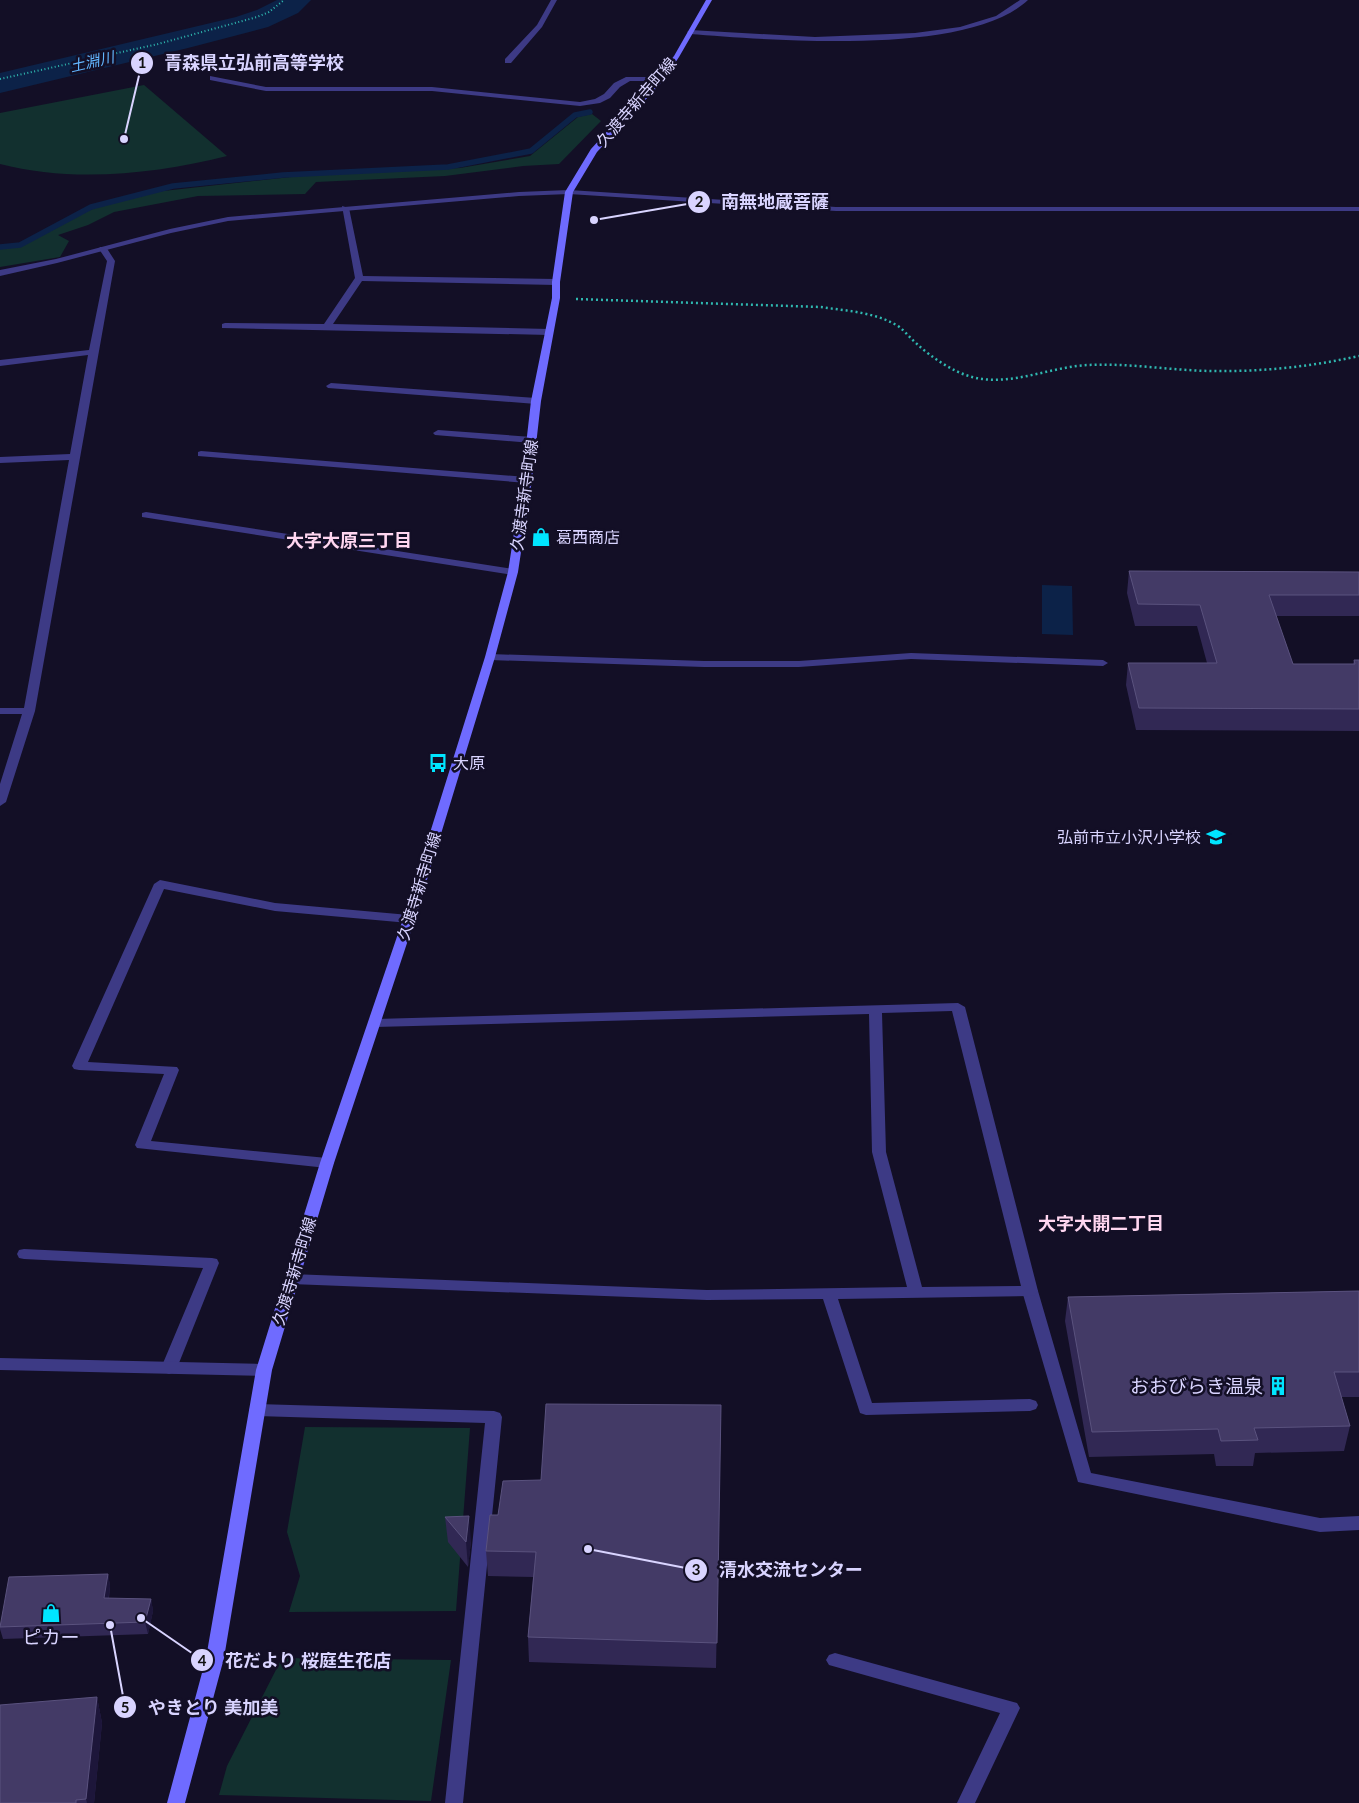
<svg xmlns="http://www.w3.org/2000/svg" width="1359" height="1803" font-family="Lato,'Noto Sans JP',sans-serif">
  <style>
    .green { fill: #12302f }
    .water { fill: #0c2248 }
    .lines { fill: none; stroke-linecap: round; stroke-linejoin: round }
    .stream { stroke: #0c2248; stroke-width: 5.5 }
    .river { fill: #0c2248; fill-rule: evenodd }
    .path-far1 { stroke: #2fb8b0; stroke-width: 2; stroke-dasharray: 1 2.5; stroke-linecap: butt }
    .path { stroke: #2fb8b0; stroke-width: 2.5; stroke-dasharray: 2 3; stroke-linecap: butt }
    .service { fill: #3d3a85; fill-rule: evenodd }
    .minor { fill: #3d3a85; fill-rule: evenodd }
    .tertiary { fill: #3d3a85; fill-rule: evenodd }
    .secondary { fill: #6f6bff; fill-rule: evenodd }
    .wall { fill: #312854 }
    .shaded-wall { fill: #1d163a }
    .building { fill: #433a66; stroke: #5a527e }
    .labels { text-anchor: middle; stroke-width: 5; stroke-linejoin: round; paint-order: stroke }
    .far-water-label { font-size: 15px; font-style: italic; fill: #62b6ff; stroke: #130f26 }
    .street-label { font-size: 16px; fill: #d9d4ff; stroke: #130f26 }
    .poi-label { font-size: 16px; fill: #d9d4ff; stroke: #130f26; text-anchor: start }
    .neighbourhood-label { font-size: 18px; font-weight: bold; fill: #ffd6f0; stroke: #130f26 }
    .near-poi-label { font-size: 19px; fill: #d9d4ff; stroke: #130f26; text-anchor: end }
    .leader { fill: none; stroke: #d9d4ff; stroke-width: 2 }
    .callout-dot { fill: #d9d4ff; stroke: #130f26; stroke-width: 2 }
    .mark-label { font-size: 15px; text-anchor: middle; font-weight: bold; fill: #111 }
    .callout-label { font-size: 18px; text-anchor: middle; font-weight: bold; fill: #d9d4ff; stroke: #130f26; stroke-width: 5; stroke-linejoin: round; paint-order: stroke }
  </style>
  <rect width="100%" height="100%" fill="#130f26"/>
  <path class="green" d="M 144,85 L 227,156 C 155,174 73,183 0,164 L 0,113 Z
    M 592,114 L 601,121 L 559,164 L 523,166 L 445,176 L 316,182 L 305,194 L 198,196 L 114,212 L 88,225 L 58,235 L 69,241 L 60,257 L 0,267 L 0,249 L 21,246 L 65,221 L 95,208 L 154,192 L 300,176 L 460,168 L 530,156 L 578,117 Z
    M 305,1427 L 470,1428 L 456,1611 L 289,1612 L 300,1576 L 287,1532 Z
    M 282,1658 L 451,1660 L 431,1801 L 219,1795 L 227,1766 Z"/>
  <path class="water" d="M 1042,585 L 1072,586 L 1073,635 L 1042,634 Z"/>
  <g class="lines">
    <path class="stream" d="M 0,247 L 20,245 L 91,207 L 173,186 L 283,175 L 448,167 L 531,151 L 575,115 L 590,112"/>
    <path class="river" d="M 277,0 L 311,0 L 298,13 L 268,27 L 188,48 L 0,93 L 0,73 L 236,17 L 257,10 Z"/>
    <path class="path-far1" d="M 0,79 L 158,44 L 257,17 L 269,12 L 284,0"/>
    <path class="path" d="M 576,299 L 821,307 C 847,311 875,312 898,326 C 905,331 910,338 917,344 C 931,357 953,372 972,377 C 1010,387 1049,367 1088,365 C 1128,363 1168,370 1209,371 C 1259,372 1309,367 1359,356"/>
    <path class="service" d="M 210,76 L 266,87 L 432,87 L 580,102 L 595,99 L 604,94 L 614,83 L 626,77 L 660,77 L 664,79 L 660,81 L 630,81 L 620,87 L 610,98 L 600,103 L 580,106 L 432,91 L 266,91 L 210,80 Z
      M 1030,1286 L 1035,1287 L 1038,1291 L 1091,1473 L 1320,1518 L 1359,1516 L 1359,1530 L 1320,1532 L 1078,1482 L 1022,1291 L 1025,1287 Z
      M 257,1404 L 494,1411 L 500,1413 L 502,1417 L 463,1803 L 445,1803 L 485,1423 L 257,1416 L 251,1414 L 249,1410 L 251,1406 Z
      M 835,1653 L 1017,1703 L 1020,1708 L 975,1803 L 957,1803 L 1000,1713 L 829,1665 L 826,1660 L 829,1655 Z"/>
    <path class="minor" d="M 551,0 L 557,0 L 542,27 L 511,63 L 505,63 L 505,59 L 537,25 Z
      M 1020,0 L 1028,0 C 967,57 771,40 690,34 L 687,32 L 690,30 L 815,37 L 915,33 L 960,27 L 996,16 Z
      M 342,206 L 349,208 L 363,276 L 556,279 L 560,282 L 556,285 L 362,281 L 333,324 L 549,329 L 553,332 L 549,335 L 222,328 L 222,324 L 225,323 L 324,324 L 355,278 Z
      M 100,247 L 106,247 L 115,261 L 35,711 L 6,802 L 0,806 L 0,784 L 22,714 L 0,714 L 0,708 L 24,708 L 69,460 L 0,463 L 0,457 L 70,454 L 88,355 L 0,366 L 0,360 L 89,350 L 107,261 L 99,249 Z
      M 331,383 L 536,398 L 541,401 L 536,404 L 328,388 L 326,386 Z
      M 438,430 L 532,437 L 537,440 L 532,443 L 435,435 L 433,433 Z
      M 201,451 L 527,477 L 532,480 L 527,483 L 198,456 L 198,452 Z
      M 146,512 L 513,569 L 518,572 L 513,575 L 142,517 L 142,513 Z
      M 911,653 L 1103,660 L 1108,663 L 1103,666 L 911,659 L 799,667 L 704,667 L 490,660 L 485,657 L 490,654 L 704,661 L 799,661 Z
      M 160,880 L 275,903 L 409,915 L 415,919 L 409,923 L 275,911 L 164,889 L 88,1062 L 177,1067 L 179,1070 L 151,1141 L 327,1158 L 332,1160 L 334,1163 L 332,1166 L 327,1168 L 137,1148 L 135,1145 L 164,1074 L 79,1070 L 74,1069 L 72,1066 L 154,884 Z
      M 958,1003 L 965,1007 L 1038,1291 L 1035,1295 L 1030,1296 L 838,1299 L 872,1403 L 1030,1399 L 1036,1401 L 1038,1405 L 1036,1409 L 1030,1411 L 866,1415 L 860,1413 L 823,1299 L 707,1300 L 291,1284 L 286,1283 L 284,1279 L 286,1275 L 291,1274 L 707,1290 L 907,1287 L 872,1152 L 869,1014 L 375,1027 L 368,1023 L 375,1019 ZM 952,1011 L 1021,1286 L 922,1287 L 886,1152 L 882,1013 Z
      M 24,1249 L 212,1258 L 217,1259 L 219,1263 L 177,1368 L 174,1372 L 169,1374 L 164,1372 L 161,1368 L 203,1268 L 24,1259 L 19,1258 L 17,1254 L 19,1250 Z"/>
    <path class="tertiary" d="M 569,190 L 836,207 L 1359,207 L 1359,211 L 836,211 L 569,194 L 519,196 L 228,221 L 171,233 L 57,263 L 0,276 L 0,270 L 56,259 L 170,229 L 228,217 L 519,192 Z
      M 0,1358 L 264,1364 L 269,1366 L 272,1370 L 269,1374 L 264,1376 L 0,1370 Z"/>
    <path class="secondary" d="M 706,0 L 712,0 L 679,57 L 663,81 L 597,152 L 573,192 L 560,282 L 560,298 L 541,401 L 532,480 L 518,572 L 495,657 L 415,919 L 334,1163 L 272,1370 L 224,1658 L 185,1803 L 167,1803 L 206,1658 L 256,1370 L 320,1163 L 403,919 L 485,657 L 508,572 L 522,480 L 531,401 L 552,298 L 552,282 L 565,192 L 591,149 L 657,77 L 674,56 Z"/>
  </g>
  <path class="wall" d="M 1129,571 L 1359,572 L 1359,616 L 1276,616 L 1293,664 L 1353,664 L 1354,660 L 1359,660 L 1359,731 L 1136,730 L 1126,685 L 1128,663 L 1207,663 L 1197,626 L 1135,626 L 1127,593 Z
    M 1359,1291 L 1359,1397 L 1341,1397 L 1350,1426 L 1344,1451 L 1255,1453 L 1253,1466 L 1216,1466 L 1214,1454 L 1089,1457 L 1065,1321 L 1068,1297 Z
    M 721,1405 L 716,1668 L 529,1662 L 528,1637 L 533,1577 L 488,1576 L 486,1551 L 498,1515 L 541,1480 Z
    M 445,1517 L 471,1541 L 468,1567 L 448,1542 Z
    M 108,1574 L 110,1586 L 109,1598 L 151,1599 L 153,1611 L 148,1634 L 3,1639 L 0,1629 L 0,1624 Z
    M 97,1697 L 102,1723 L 94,1803 L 0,1803 Z"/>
  <path class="shaded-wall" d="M 469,1516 L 471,1541 L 468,1567 L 466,1542 Z
    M 108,1574 L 110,1586 L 107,1610 L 104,1598 Z
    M 151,1599 L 153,1611 L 148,1634 L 145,1622 Z
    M 97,1697 L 102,1723 L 94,1803 L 87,1803 L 86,1799 Z"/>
  <path class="building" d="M 1129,571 L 1359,572 L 1359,595 L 1269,595 L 1293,664 L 1355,664 L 1354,660 L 1359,660 L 1359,709 L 1139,708 L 1128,663 L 1217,663 L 1200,605 L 1138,604 Z
    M 1359,1291 L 1359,1372 L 1334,1372 L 1350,1426 L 1254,1428 L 1258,1440 L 1221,1441 L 1218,1429 L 1092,1432 L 1068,1297 Z
    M 546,1404 L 721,1405 L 717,1643 L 528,1637 L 536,1552 L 486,1551 L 490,1515 L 498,1515 L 503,1481 L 541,1480 Z
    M 469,1516 L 466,1542 L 445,1517 Z
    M 108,1574 L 104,1598 L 151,1599 L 145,1622 L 0,1627 L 9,1577 Z
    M 97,1697 L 86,1799 L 76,1800 L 76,1803 L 0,1803 L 0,1705 Z"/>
  <defs>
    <g id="shop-bare" transform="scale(1.5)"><path d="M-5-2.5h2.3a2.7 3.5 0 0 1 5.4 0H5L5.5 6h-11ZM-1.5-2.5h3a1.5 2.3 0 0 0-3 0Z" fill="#00e5ff" stroke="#130f26" stroke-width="2.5" paint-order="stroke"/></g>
    <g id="bus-bare" transform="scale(1.5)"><path d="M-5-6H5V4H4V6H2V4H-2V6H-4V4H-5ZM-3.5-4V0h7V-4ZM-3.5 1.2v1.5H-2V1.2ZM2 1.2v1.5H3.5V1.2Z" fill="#00e5ff" stroke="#130f26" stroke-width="2.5" paint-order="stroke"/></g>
    <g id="school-bare" transform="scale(1.5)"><path d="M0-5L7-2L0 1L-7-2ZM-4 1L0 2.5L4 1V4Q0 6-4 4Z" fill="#00e5ff" stroke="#130f26" stroke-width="2.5" paint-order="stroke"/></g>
    <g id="building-bare" transform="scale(1.5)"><path d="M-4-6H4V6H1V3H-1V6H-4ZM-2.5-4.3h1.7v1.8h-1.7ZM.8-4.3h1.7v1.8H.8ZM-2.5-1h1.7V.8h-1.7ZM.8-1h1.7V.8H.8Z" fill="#00e5ff" stroke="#130f26" stroke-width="2.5" paint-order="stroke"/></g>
  </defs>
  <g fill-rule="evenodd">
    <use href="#shop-bare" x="541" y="537"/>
    <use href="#bus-bare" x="438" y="763"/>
    <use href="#school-bare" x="1216" y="837"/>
    <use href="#building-bare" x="1278" y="1386"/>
    <use href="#shop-bare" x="51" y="1613"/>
  </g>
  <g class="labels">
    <g class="far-water-label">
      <text transform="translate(92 62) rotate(-13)" y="5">土淵川</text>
    </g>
    <g class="street-label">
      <text transform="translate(636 102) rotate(-49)" y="6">久渡寺新寺町線</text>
      <text transform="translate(524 495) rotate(-82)" y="6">久渡寺新寺町線</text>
      <text transform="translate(419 886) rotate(-73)" y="6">久渡寺新寺町線</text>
      <text transform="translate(294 1271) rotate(-73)" y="6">久渡寺新寺町線</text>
    </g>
    <g class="poi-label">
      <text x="556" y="543">葛西商店</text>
      <text x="453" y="769">大原</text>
      <text x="1201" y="843" text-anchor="end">弘前市立小沢小学校</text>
    </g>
    <g class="neighbourhood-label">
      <text x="349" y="547">大字大原三丁目</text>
      <text x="1101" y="1230">大字大開二丁目</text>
    </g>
    <g class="near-poi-label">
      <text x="1263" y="1393">おおびらき温泉</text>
      <text x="51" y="1644" text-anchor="middle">ピカー</text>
    </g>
  </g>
  <path class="leader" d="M124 139L142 63M594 220L699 202M588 1549L696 1570M141 1618L202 1660M110 1625L125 1707"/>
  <g class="callout-dot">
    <circle cx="124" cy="139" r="5"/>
    <circle cx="594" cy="220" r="5"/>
    <circle cx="588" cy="1549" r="5"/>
    <circle cx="141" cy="1618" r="5"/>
    <circle cx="110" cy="1625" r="5"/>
    <circle cx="142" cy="63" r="12"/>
    <circle cx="699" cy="202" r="12"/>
    <circle cx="696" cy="1570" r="12"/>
    <circle cx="202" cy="1660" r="12"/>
    <circle cx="125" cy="1707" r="12"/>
  </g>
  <g class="mark-label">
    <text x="142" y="68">1</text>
    <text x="699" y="207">2</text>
    <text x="696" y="1575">3</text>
    <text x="202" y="1666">4</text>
    <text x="125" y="1713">5</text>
  </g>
  <g class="callout-label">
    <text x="254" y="69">青森県立弘前高等学校</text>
    <text x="775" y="208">南無地蔵菩薩</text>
    <text x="791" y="1576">清水交流センター</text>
    <text x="308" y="1667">花だより 桜庭生花店</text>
    <text x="213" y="1714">やきとり 美加美</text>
  </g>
</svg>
